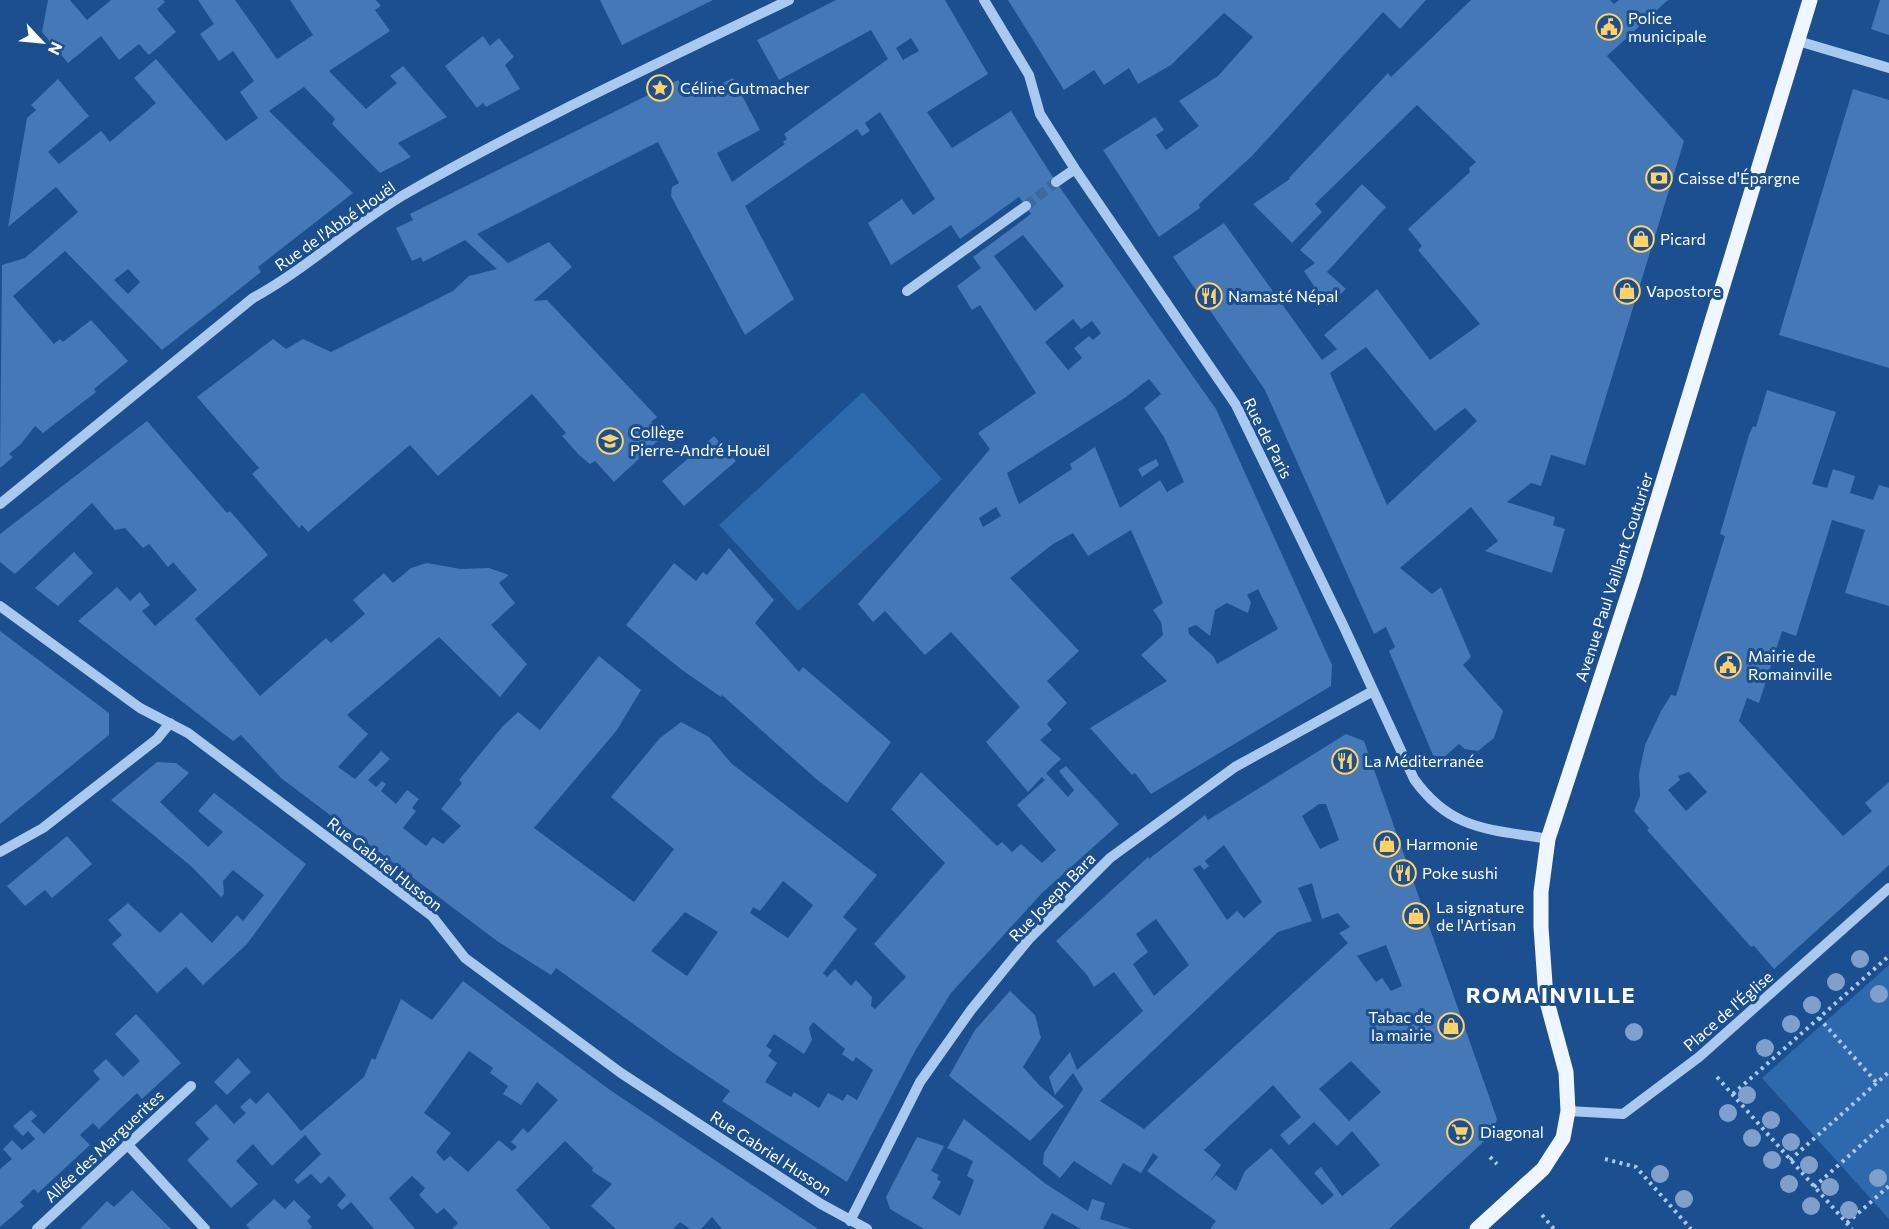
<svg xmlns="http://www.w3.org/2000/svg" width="1889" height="1229" font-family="Commissioner,sans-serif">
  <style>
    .green { fill: #2e69ad }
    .building { fill: #4478b7; fill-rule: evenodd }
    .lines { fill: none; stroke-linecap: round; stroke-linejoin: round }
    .minor-tunnel { stroke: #3d69a0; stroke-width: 10; stroke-dasharray: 10 5; stroke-linecap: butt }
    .path { stroke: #a9c9ee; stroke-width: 4; stroke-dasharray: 3 4.5; stroke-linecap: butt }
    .minor { stroke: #a9c9ee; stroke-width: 10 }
    .major { stroke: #f0f6ff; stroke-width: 15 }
    .tree { fill: #7ea0ca }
    .labels { text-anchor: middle; stroke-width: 6; stroke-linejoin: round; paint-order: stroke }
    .poi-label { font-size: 16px; fill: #fff; stroke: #1b4f8f; text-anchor: start }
    .street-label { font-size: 16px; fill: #fff; stroke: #1b4f8f }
    .district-label { font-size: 22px; font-weight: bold; letter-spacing: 1.5px; fill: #fff; stroke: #1b4f8f }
  </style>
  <rect width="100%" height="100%" fill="#1b4f8f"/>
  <path class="green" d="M 863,392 L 942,479 L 798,611 L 719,525 Z
    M 1889,965 L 1889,1219 L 1762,1078 Z"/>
  <path class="building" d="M 48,0 L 70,0 L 87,20 L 111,0 L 163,0 L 165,2 L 157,9 L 176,32 L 149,55 L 139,44 L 119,60 L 101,36 L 68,63 L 42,32 Z
    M 198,0 L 235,0 L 277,59 L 313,35 L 290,0 L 376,0 L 381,6 L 375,10 L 390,31 L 329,71 L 366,109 L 397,83 L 390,76 L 403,66 L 447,117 L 398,143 L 411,157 L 380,173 L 332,124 L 335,119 L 304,87 L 273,108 L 269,111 L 353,193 L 258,267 L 261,272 L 162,350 L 65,251 L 13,296 L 54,344 L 60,339 L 63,342 L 91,320 L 128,361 L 94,389 L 96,392 L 43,433 L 35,426 L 21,444 L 9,454 L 13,457 L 0,468 L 2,265 L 25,258 L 78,212 L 56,187 L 8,227 L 27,118 L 36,110 L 31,105 L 58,79 L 89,116 L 48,152 L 59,164 L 101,131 L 110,142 L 156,103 L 134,78 L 156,59 L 226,141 L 258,118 L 240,92 L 254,81 L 233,51 L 219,61 L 200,34 L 214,24 ZM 128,269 L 140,282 L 128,294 L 114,280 Z
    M 600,0 L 713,0 L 622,45 Z
    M 836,0 L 945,0 L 988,74 L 927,112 L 952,148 L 1011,111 L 1056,182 L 1216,409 L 1332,665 L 1331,686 L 1151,794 L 1135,773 L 1132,775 L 1090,728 L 1167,681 L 1141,655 L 1163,635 L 1161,622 L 1153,610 L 1163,603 L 1131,530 L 1088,556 L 1073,533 L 1053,544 L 1010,578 L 1079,651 L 1047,681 L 1067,703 L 1047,724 L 1052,730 L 1040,740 L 1061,759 L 1046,773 L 1068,797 L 1074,790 L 1059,771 L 1066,766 L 1119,824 L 1042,893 L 951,993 L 915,1051 L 847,1182 L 722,1101 L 730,1091 L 672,1052 L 556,968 L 551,975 L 497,941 L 281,778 L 241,735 L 233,741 L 78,621 L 117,587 L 130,601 L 140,592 L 150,605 L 142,611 L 155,626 L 197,590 L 173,562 L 168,567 L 149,544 L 143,548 L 125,528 L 115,530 L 92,503 L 15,574 L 0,562 L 0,534 L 147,421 L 227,513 L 230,511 L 268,555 L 195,619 L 260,696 L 326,638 L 331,643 L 365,614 L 353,600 L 384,573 L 393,583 L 411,568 L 427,563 L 461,569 L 489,568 L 509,575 L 499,583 L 515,603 L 491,625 L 527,664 L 500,697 L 439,637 L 347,715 L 368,734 L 338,767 L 355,779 L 381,751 L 390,759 L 368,780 L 376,787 L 382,781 L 386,784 L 381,791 L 396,804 L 407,790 L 419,799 L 412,808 L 416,811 L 403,828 L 426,846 L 433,837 L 443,844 L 461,826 L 441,809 L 462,783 L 459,780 L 502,727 L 518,712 L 540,730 L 599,656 L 641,690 L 617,730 L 534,828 L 634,902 L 674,849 L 611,797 L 660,738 L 681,722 L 709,737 L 732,764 L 877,875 L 843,917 L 857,929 L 823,973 L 827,977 L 835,969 L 851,986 L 856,980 L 872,997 L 871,1006 L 875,1009 L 906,977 L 874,944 L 945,863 L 891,809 L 921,772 L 997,846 L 1002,842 L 1012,852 L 1021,844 L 1042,863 L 1056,850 L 1017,805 L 1045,780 L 1042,777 L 1028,792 L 986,742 L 1020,707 L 951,632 L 925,655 L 885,611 L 873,622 L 858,604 L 990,449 L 978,433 L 1036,393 L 980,305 L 972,310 L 957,286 L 981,268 L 973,257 L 1031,214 L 1019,197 L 960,239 L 951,225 L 891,265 L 868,223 L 902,199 L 913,215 L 935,199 L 880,112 L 865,123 L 870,131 L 862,136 L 857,129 L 745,206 L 794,299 L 745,335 L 671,196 L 672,187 L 679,183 L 658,142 L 477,234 L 508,263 L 549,242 L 572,267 L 533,301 L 547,300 L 657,417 L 651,422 L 663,436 L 614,482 L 595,461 L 590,464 L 579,455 L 562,436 L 566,433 L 532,394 L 438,476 L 410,445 L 308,532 L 302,525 L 299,528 L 252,474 L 259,468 L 197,397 L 273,339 L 286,349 L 303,339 L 331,352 L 453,291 L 469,276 L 497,269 L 465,240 L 423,262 L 421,257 L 412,261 L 396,228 L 413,220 L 410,214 L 678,80 L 684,90 L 703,80 L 705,84 L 712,81 L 715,87 L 733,78 L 760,130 L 717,153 L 732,182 L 785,144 L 783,142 L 787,139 L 784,134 L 888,59 L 871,30 L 779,80 L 757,40 ZM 911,38 L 919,51 L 903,60 L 896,48 ZM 1023,235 L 1064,286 L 1035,311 L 994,256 ZM 1073,319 L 1081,329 L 1092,321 L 1101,333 L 1093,340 L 1089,336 L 1074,348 L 1082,358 L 1068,370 L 1045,342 ZM 1149,379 L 1161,394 L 1144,408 L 1164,437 L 1184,482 L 1167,492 L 1160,480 L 1120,508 L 1095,447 L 1070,464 L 1072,469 L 1019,504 L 1007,473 L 1126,397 ZM 996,507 L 1001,516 L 983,527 L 979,518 ZM 1258,589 L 1278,629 L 1217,664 L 1214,657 L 1189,634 L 1188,628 L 1196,625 L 1210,636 L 1215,610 L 1227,603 L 1248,613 L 1251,602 L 1247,595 ZM 783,881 L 813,905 L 788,938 L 750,913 L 753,907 L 760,911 ZM 685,912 L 718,932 L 687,976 L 651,951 ZM 813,1022 L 845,1049 L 842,1054 L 853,1062 L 856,1057 L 873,1070 L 857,1100 L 847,1094 L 843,1101 L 828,1093 L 819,1108 L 794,1092 L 791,1097 L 765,1082 L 777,1063 L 768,1056 L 772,1050 L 766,1046 L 774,1034 L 804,1054 L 812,1040 L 809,1028 Z
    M 1008,0 L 1426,0 L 1400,29 L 1383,12 L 1251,157 L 1199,204 L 1200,208 L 1159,237 L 1103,150 L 1155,117 L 1164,130 L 1156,135 L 1166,150 L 1199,126 L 1179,101 L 1218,76 L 1253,37 L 1224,13 L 1171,65 L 1138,84 L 1129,68 L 1104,85 L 1094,70 L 1064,90 Z
    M 1471,0 L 1610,0 L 1614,4 L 1619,0 L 1668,0 L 1607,56 L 1684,141 L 1585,465 L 1551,455 L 1541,486 L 1531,483 L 1507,502 L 1555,517 L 1553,525 L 1565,529 L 1552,573 L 1485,551 L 1498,541 L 1471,507 L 1400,568 L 1432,594 L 1441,587 L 1471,657 L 1463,665 L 1503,711 L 1494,738 L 1478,751 L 1465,749 L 1459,744 L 1443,758 L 1433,755 L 1389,651 L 1395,647 L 1386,627 L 1374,634 L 1265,390 L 1173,257 L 1224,223 L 1322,360 L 1337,349 L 1324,335 L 1377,289 L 1430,360 L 1480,324 L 1418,250 L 1422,246 L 1408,229 L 1470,172 L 1469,168 L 1476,162 L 1417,105 L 1315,204 L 1322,212 L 1292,243 L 1253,204 L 1290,179 L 1289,178 L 1388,73 L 1391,77 ZM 1366,347 L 1435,431 L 1465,408 L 1477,421 L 1387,505 L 1330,373 Z
    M 1880,0 L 1889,0 L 1889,35 L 1871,29 Z
    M 483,36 L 490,46 L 499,38 L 514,57 L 505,65 L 520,89 L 486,107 L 483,103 L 477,108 L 445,66 Z
    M 1853,89 L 1889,100 L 1889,368 L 1779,335 Z
    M 1362,184 L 1386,207 L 1327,272 L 1346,289 L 1327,306 L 1304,271 L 1315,263 L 1300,250 Z
    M 1767,390 L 1836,412 L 1812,484 L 1827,488 L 1833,469 L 1855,476 L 1850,493 L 1873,500 L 1879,485 L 1889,488 L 1889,606 L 1845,593 L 1865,530 L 1832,520 L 1796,636 L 1782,631 L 1759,703 L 1747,698 L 1739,721 L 1843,836 L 1872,811 L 1865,803 L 1889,782 L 1889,865 L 1774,969 L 1754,946 L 1751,947 L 1647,830 L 1649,828 L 1634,811 L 1640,796 L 1639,774 L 1645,745 L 1661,711 L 1671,695 L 1676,696 L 1725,536 L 1720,534 L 1749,435 L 1753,426 L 1756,427 ZM 1689,772 L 1707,792 L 1686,811 L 1668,790 L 1680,780 L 1678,776 Z
    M 714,436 L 736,461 L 684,506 L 662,481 Z
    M 1156,459 L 1159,465 L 1142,477 L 1138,469 Z
    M 729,548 L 774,600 L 755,623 L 799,672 L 803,667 L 891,742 L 847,803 L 815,778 L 722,695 L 721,697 L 682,670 L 626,625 L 674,563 L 696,581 L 703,572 L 707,575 Z
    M 74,552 L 93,573 L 58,606 L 35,588 Z
    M 0,631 L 109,713 L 109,735 L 0,824 Z
    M 1346,734 L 1364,741 L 1497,1119 L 1492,1134 L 1389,1229 L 1210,1229 L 1216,1221 L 1147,1171 L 1158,1157 L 1153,1153 L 1141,1173 L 1123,1163 L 1111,1185 L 1074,1161 L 1060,1178 L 1043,1164 L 1044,1153 L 1083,1089 L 1073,1073 L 1055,1095 L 1049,1077 L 1070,1052 L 1077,1070 L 1143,1011 L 1114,972 L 1094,987 L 1087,975 L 1056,941 L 1148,857 L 1149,859 L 1205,815 L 1208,820 ZM 1319,804 L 1326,804 L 1339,840 L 1320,849 L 1302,816 ZM 1224,845 L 1262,902 L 1244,918 L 1237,911 L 1227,920 L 1193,869 L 1200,865 L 1204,870 L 1209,866 L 1205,861 ZM 1312,883 L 1322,919 L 1338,913 L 1350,927 L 1339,933 L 1348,943 L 1144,1129 L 1100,1101 L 1278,932 L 1312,921 L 1298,888 ZM 1156,919 L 1189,965 L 1154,996 L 1133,964 L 1148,952 L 1136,934 ZM 1386,945 L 1402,986 L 1391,991 L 1382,978 L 1376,982 L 1357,956 ZM 1351,1061 L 1381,1092 L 1349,1121 L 1319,1089 ZM 1273,1085 L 1301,1117 L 1280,1135 L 1289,1145 L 1314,1122 L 1337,1146 L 1352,1131 L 1380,1165 L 1342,1196 L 1321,1167 L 1314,1173 L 1334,1195 L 1322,1205 L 1271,1148 L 1245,1171 L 1236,1191 L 1216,1175 L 1209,1183 L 1221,1165 L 1204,1150 Z
    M 157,762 L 176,763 L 189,773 L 160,802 L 208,847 L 223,832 L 198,811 L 214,793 L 306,864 L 247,944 L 203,985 L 186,967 L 157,993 L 112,944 L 122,935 L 108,920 L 128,903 L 160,933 L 181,912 L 212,943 L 237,915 L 243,921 L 264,895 L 233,870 L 223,881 L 224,894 L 221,897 L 192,867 L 111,800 Z
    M 67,836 L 92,864 L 52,898 L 45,890 L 25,906 L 7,886 Z
    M 463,981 L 610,1090 L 818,1229 L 722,1229 L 712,1217 L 701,1229 L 690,1229 L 680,1222 L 673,1229 L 616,1229 L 591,1206 L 612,1184 L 592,1171 L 593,1168 L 565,1141 L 516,1190 L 551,1229 L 452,1229 L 458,1223 L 444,1208 L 437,1214 L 419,1195 L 425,1188 L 412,1176 L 389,1198 L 415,1229 L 374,1229 L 351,1202 L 342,1210 L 337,1205 L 346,1195 L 329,1176 L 321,1184 L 311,1174 L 298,1184 L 294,1180 L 321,1154 L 305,1135 L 272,1166 L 253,1144 L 236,1161 L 258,1184 L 231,1208 L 187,1160 L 209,1139 L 195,1123 L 216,1104 L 234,1124 L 246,1113 L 240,1107 L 250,1098 L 256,1104 L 268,1092 L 301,1131 L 364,1077 L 372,1058 L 375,1060 L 401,999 L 432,1020 ZM 469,1051 L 493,1068 L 490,1073 L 508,1086 L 503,1094 L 521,1105 L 537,1082 L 558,1100 L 528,1133 L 523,1128 L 511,1142 L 517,1147 L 512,1151 L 499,1140 L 468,1172 L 450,1156 L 444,1161 L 436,1152 L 451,1133 L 424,1113 Z
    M 1010,991 L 1035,1015 L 1041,1038 L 1023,1067 L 1040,1086 L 1064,1106 L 1030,1141 L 949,1076 L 975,1030 Z
    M 136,1014 L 181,1063 L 142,1099 L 137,1093 L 99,1129 L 93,1123 L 80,1135 L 90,1145 L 38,1193 L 34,1189 L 20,1202 L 24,1206 L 0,1227 L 0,1169 L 12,1159 L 3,1149 L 12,1140 L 22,1150 L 35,1139 L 28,1131 L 23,1136 L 13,1126 L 31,1110 L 37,1116 L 31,1121 L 44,1134 L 100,1079 L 93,1071 L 106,1059 L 123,1077 L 140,1061 L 115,1034 Z
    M 238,1058 L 251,1072 L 227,1095 L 214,1082 Z
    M 964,1119 L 1046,1184 L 1088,1211 L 1092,1199 L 1105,1203 L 1100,1219 L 1132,1229 L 1081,1229 L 1052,1213 L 1043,1229 L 924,1229 L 890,1209 L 886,1197 L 917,1137 L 944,1146 L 931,1171 L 939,1175 L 937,1179 L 941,1182 L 932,1198 L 960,1216 L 974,1180 L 967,1176 L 973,1161 L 947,1148 Z
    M 132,1190 L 171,1229 L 80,1229 L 107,1201 L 114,1207 Z
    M 274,1199 L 285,1209 L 294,1200 L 311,1217 L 307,1221 L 312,1227 L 310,1229 L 250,1229 L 246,1225 Z"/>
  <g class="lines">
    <path class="minor-tunnel" d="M 1026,206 L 1056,182"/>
    <path class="path" d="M 1819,1018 L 1877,1083
      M 1717,1077 L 1852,1229
      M 1733,1094 L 1889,956
      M 1490,1157 L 1497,1164
      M 1605,1159 L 1636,1167 L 1691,1229
      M 1790,1160 L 1889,1072
      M 1814,1187 L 1889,1120
      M 1542,1215 L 1554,1229
      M 1847,1223 L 1889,1186"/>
    <path class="minor" d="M 984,0 L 1029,75 L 1040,114 L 1075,169 L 1236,405 L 1344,627 L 1414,779 C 1451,831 1490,829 1548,839
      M 1798,41 L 1889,68
      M 1056,182 L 1075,169
      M 907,291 L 1026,206
      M 0,504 L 253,298 C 308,268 353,224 407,193 C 531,122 661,62 789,0
      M 0,606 L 140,708 L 188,733 L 432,916 L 465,958 L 621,1073 L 821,1204 L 867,1229
      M 0,852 L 43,828 L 157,739 L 170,723
      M 1568,1111 L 1623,1114 L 1699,1057 L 1889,888
      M 127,1144 L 205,1229
      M 850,1221 L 920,1082 L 971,1010 L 1029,939 L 1110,858 L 1235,767 L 1373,691
      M 37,1229 L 191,1086"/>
    <path class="major" d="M 1477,1229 L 1543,1169 L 1563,1138 L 1568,1111 L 1566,1072 L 1546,998 L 1541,927 L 1541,892 L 1548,839 L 1633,580 L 1810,0"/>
  </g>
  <g class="tree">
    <circle cx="1860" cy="959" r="9"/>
    <circle cx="1836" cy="982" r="9"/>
    <circle cx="1879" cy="994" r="9"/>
    <circle cx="1812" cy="1005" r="9"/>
    <circle cx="1791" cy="1024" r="9"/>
    <circle cx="1634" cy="1032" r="9"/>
    <circle cx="1765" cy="1048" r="9"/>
    <circle cx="1747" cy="1095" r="9"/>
    <circle cx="1728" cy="1113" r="9"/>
    <circle cx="1771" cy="1120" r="9"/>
    <circle cx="1752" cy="1138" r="9"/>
    <circle cx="1791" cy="1142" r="9"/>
    <circle cx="1772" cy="1160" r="9"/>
    <circle cx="1809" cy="1165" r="9"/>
    <circle cx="1660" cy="1174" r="9"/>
    <circle cx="1878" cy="1178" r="9"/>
    <circle cx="1789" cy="1184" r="9"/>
    <circle cx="1830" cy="1187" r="9"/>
    <circle cx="1684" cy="1199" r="9"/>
    <circle cx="1811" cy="1206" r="9"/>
    <circle cx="1849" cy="1210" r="9"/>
  </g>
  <defs>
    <g id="civic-ring" transform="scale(1.35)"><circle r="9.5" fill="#1b4f8f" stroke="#ffd166" stroke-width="1.5"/><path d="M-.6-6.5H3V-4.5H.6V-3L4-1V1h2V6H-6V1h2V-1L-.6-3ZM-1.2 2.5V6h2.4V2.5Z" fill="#ffd166"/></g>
    <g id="sight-ring" transform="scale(1.35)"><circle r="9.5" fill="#1b4f8f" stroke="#ffd166" stroke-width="1.5"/><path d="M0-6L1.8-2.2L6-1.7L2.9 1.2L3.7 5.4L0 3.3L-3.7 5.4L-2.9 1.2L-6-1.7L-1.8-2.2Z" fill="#ffd166"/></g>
    <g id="bank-ring" transform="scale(1.35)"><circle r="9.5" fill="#1b4f8f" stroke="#ffd166" stroke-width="1.5"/><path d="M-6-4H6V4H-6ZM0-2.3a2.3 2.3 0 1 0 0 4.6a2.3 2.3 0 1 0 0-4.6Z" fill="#ffd166"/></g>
    <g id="shop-ring" transform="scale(1.35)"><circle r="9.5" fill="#1b4f8f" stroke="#ffd166" stroke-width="1.5"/><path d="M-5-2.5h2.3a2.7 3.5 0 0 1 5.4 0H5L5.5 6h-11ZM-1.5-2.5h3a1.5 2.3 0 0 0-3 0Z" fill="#ffd166"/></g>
    <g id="restaurant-ring" transform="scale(1.35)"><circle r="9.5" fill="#1b4f8f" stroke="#ffd166" stroke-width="1.5"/><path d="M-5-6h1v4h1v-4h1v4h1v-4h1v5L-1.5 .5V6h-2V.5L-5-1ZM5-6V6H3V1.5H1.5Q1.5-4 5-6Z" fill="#ffd166"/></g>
    <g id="school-ring" transform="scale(1.35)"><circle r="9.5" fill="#1b4f8f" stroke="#ffd166" stroke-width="1.5"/><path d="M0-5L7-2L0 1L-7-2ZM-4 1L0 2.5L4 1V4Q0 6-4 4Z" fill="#ffd166"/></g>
    <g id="supermarket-ring" transform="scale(1.35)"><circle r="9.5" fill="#1b4f8f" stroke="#ffd166" stroke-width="1.5"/><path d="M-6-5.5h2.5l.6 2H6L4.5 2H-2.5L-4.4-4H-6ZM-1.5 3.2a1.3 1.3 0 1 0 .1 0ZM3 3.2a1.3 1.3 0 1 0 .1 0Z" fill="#ffd166"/></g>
  </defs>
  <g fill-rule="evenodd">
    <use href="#civic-ring" x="1609" y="27"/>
    <use href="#sight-ring" x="660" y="88"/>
    <use href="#bank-ring" x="1659" y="178"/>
    <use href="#shop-ring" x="1641" y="239"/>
    <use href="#shop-ring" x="1627" y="291"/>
    <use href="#restaurant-ring" x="1209" y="296"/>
    <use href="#school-ring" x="610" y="441"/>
    <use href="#civic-ring" x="1728" y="665"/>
    <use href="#restaurant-ring" x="1345" y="761"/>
    <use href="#shop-ring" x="1387" y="844"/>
    <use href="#restaurant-ring" x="1403" y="873"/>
    <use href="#shop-ring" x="1416" y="916"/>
    <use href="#shop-ring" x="1451" y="1026"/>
    <use href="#supermarket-ring" x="1460" y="1132"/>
  </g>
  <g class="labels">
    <g class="poi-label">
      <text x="1628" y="24">Police<tspan x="1628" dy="18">municipale</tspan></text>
      <text x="680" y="94">Céline Gutmacher</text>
      <text x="1678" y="184">Caisse d'Épargne</text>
      <text x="1660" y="245">Picard</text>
      <text x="1646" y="297">Vapostore</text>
      <text x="1228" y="302">Namasté Népal</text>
      <text x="630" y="438">Collège<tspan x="630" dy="18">Pierre-André Houël</tspan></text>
      <text x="1748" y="662">Mairie de<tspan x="1748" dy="18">Romainville</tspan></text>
      <text x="1364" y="767">La Méditerranée</text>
      <text x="1406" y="850">Harmonie</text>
      <text x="1422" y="879">Poke sushi</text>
      <text x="1436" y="913">La signature<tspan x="1436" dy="18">de l'Artisan</tspan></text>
      <text x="1432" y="1023" text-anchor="end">Tabac de<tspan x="1432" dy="18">la mairie</tspan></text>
      <text x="1480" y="1138">Diagonal</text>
    </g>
    <g class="street-label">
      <text transform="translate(335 226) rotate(-35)" y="6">Rue de l'Abbé Houël</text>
      <text transform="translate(1268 438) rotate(63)" y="6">Rue de Paris</text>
      <text transform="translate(1614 577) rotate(-72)" y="6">Avenue Paul Vaillant Couturier</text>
      <text transform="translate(385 864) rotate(38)" y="6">Rue Gabriel Husson</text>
      <text transform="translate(1052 897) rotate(-46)" y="6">Rue Joseph Bara</text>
      <text transform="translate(1728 1011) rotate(-41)" y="6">Place de l'Église</text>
      <text transform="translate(104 1146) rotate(-43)" y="6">Allée des Marguerites</text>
      <text transform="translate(771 1153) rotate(33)" y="6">Rue Gabriel Husson</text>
    </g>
    <g class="district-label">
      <text x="1551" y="1003">ROMAINVILLE</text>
    </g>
  </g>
  <g transform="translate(42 42) rotate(116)" stroke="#1b4f8f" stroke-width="4.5" paint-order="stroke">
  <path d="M0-4.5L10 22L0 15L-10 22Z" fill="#ffffff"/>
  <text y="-9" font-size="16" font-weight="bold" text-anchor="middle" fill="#ffffff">N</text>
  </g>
</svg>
